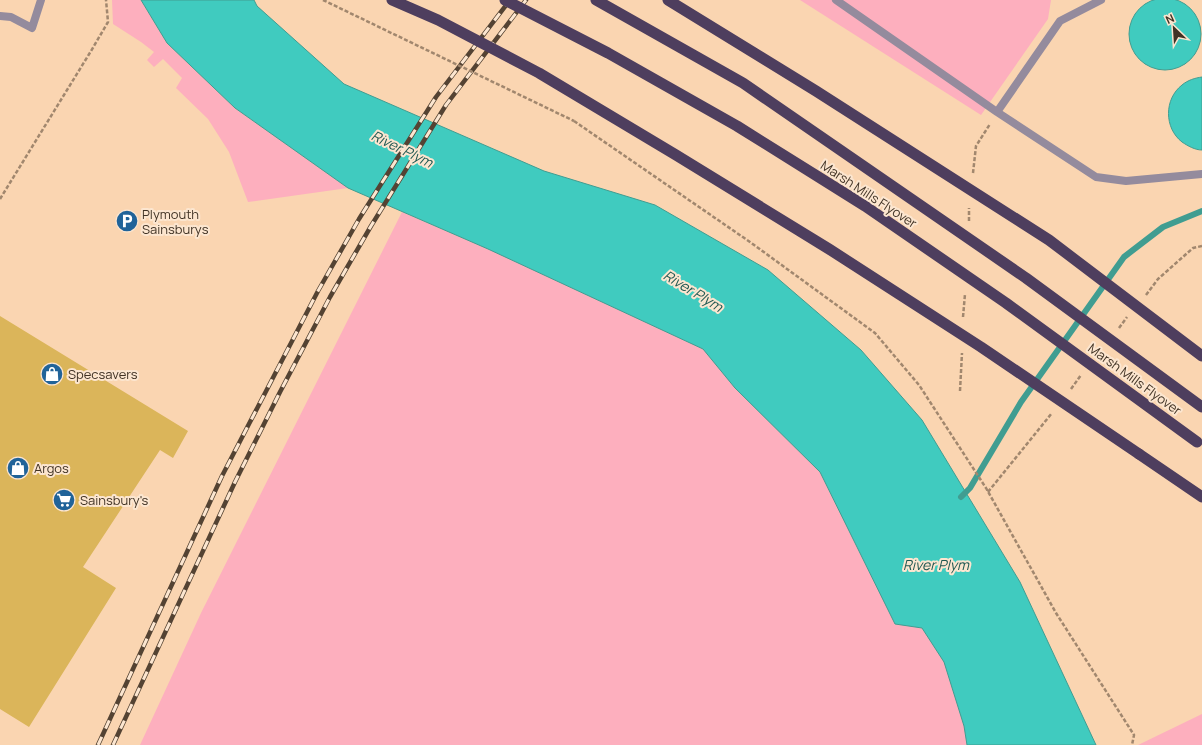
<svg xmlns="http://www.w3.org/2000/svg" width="1202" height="745" font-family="Manrope,sans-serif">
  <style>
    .green { fill: #fdafbe }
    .water { fill: #40cbbf; stroke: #409d91 }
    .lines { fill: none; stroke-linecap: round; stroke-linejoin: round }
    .stream { stroke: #409d91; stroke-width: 6 }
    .building { fill: #dbb55a }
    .path { stroke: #a1876e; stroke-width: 2.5; stroke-dasharray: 4 2; stroke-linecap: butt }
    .service { stroke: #948b9d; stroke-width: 8 }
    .trunk { stroke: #4e3e5e; stroke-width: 11 }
    .rail-casing { stroke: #544333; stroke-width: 4.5 }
    .rail { stroke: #fce6d0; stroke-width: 3; stroke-dasharray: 9; stroke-linecap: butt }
    .path-bridge { stroke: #a1876e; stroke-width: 2.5; stroke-dasharray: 4 2; stroke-linecap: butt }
    .trunk-bridge { stroke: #4e3e5e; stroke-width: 11 }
    .labels { text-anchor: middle; stroke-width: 4; stroke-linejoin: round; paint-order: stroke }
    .street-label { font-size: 13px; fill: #413325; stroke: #fce6d0 }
    .poi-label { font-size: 13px; fill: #413325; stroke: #fce6d0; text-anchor: start }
    .water-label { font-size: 14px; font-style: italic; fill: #1e5751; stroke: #fce6d0 }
  </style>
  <rect width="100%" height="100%" fill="#fad5b1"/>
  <path class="green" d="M 112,0 L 141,0 L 167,43 L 235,108 L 348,188 L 248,202 L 229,152 L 208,119 L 176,88 L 182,78 L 163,59 L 154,67 L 147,60 L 154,52 L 141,42 L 113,24 Z
    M 800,0 L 1051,0 L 1048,19 L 981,115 Z
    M 402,212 L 488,249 L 656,304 L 883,488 L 989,745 L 140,745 L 201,613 Z
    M 1202,714 L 1202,745 L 1138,745 Z"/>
  <path class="water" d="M1129 34a36 36 0 1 1 72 0a36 36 0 1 1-72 0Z
    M 141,0 L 254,0 L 257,6 L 344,84 L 544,171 L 655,205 L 768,270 L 861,350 L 922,420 L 1020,582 L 1096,745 L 967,745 L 964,726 L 944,662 L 922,628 L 895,624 L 820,472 L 735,388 L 703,349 L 488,249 L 348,188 L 235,108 L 167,43 Z
    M 1202,77 L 1202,150 C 1195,150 1188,146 1182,142 C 1164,128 1164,99 1182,85 C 1188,80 1195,78 1202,77 Z"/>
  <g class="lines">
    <path class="stream" d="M 961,497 L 970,488 L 1021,402 L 1124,257 L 1163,227 L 1202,211"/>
  </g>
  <path class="building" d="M 0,316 L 188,431 L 173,458 L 160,450 L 83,567 L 116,588 L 29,727 L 0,709 Z"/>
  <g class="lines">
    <path class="path" d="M 574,121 L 750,242 L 875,333 L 919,385 L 986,488 L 1056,613 L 1134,735 L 1132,745
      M 973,173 L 976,146 L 990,124
      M 0,199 L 91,51 L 108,22 L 106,0
      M 969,221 L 969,208
      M 1146,295 L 1158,279 L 1193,248 L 1202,246
      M 963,317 L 965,294
      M 1119,328 L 1127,317
      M 1071,389 L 1081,375
      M 960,391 L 962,353
      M 988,492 L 1052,413"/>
    <path class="service" d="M 836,0 L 997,112 L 1096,177 L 1126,181 L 1202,174
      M 0,16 L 11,17 L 32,28 L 41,0
      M 997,112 L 1060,21 L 1101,0"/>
    <path class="trunk" d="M 1139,454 L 1202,497"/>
    <g class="rail-casing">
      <path id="rail" d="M 98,745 L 222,476 L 318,291 L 359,219 L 436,97 L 510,0
        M 113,745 L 235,482 L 280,392 L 330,297 L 371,226 L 446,105 L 526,0"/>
    </g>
    <use href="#rail" class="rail"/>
    <path class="path-bridge" d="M 323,0 L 574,121"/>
    <path class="trunk-bridge" d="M 392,0 L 438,20 L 539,73 L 676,155 L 829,249 L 981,347 L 1139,454
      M 505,0 L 608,53 L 737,126 L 865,206 L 1006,303 L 1197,442
      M 596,0 L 743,83 L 1026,278 L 1202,407
      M 668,0 L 816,91 L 1049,240 L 1202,356"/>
  </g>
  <defs>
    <g id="parking-disc" transform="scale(1.15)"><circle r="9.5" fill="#206399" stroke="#fce6d0"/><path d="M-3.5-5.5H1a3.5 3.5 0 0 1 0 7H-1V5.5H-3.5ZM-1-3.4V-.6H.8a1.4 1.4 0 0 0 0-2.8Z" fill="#fff"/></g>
    <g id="shop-disc" transform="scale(1.15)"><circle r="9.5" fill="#206399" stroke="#fce6d0"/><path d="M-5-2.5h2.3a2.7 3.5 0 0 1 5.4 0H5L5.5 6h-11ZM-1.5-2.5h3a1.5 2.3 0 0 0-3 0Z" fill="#fff"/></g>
    <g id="supermarket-disc" transform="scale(1.15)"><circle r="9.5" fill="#206399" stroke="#fce6d0"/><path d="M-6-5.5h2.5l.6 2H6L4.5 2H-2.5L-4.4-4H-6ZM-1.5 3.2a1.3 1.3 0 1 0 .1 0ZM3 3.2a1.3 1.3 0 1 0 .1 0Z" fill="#fff"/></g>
  </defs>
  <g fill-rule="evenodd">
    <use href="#parking-disc" x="127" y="221"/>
    <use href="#shop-disc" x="52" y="374"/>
    <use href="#shop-disc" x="18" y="468"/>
    <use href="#supermarket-disc" x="64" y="500"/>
  </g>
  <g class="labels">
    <g class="street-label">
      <text transform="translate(869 194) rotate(33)" y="5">Marsh Mills Flyover</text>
      <text transform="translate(1135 379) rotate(36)" y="5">Marsh Mills Flyover</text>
    </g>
    <g class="poi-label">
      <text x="142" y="219">Plymouth<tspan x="142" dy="15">Sainsburys</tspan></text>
      <text x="68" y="379">Specsavers</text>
      <text x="34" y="473">Argos</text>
      <text x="80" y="505">Sainsbury's</text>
    </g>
    <g class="water-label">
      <text transform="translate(402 149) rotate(26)" y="5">River Plym</text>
      <text transform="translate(693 291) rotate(31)" y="5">River Plym</text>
      <text x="936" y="570">River Plym</text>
    </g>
  </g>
  <g transform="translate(1174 28) rotate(335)" stroke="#fce6d0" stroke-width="3" paint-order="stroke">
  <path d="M0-3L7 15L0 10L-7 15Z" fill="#413325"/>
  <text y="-6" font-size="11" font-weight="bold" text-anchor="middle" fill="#413325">N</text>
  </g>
</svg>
